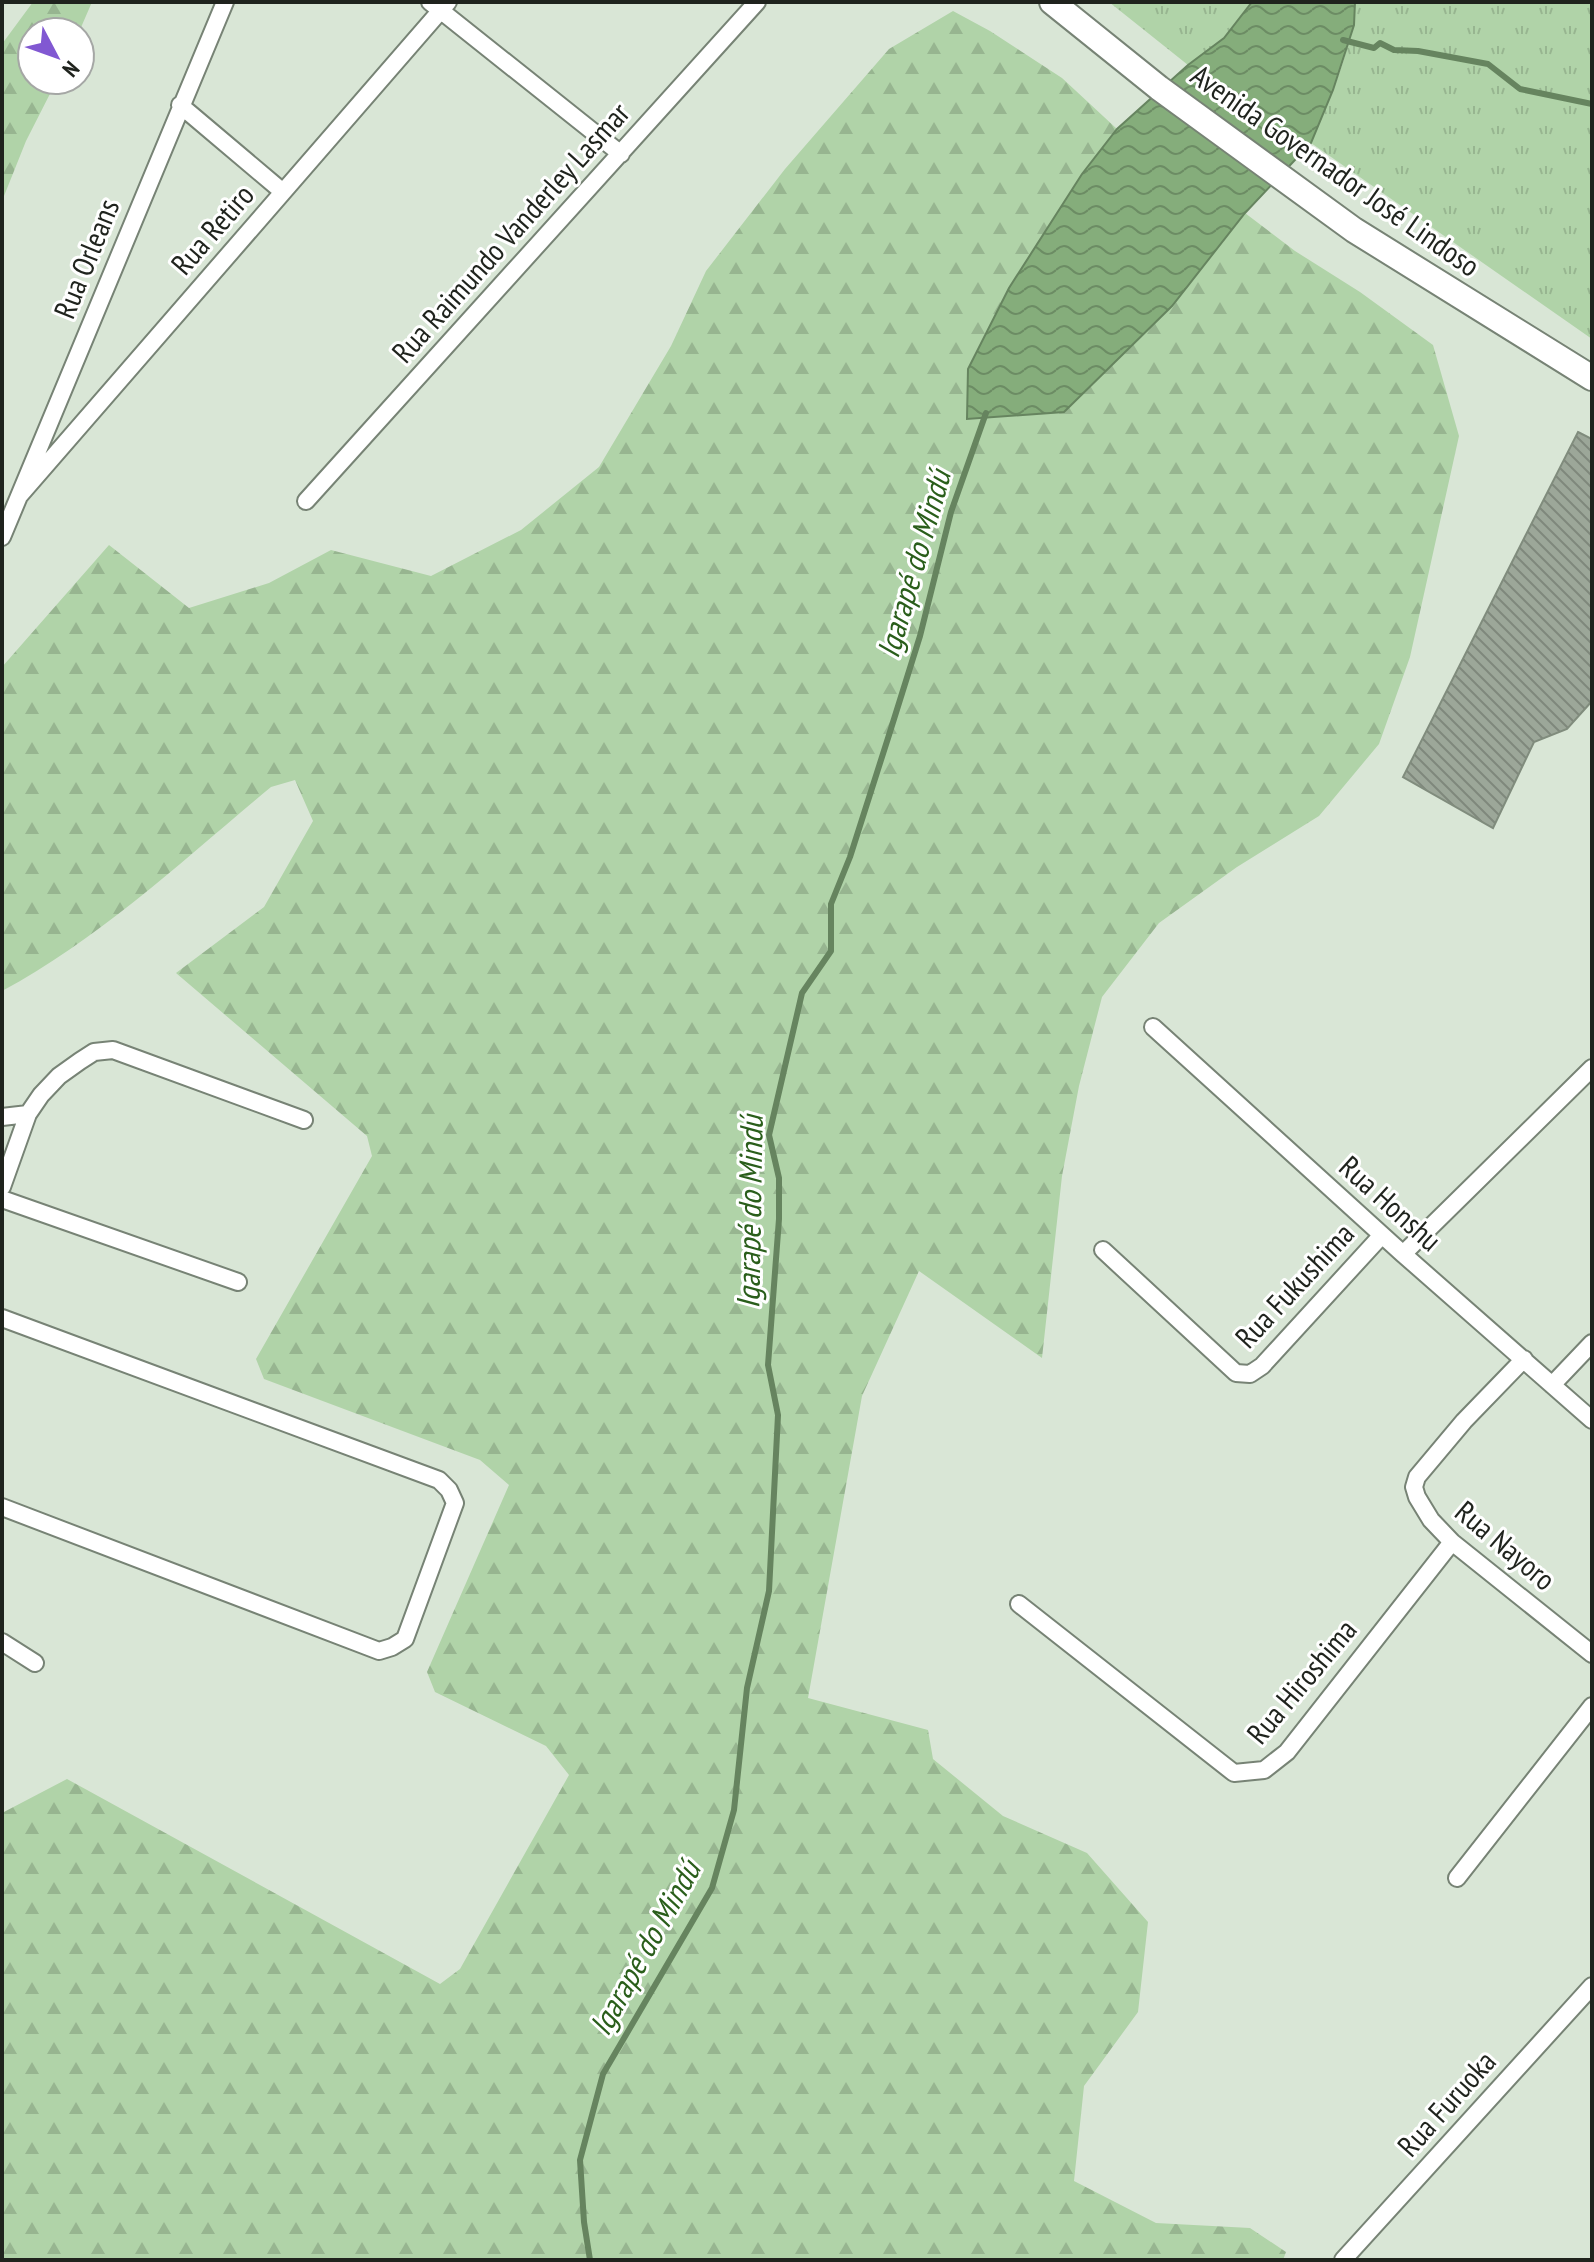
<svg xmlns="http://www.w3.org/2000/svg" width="1594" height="2262" font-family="'PT Sans Narrow',sans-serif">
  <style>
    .grass { fill: url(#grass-tufts) }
    .forest { fill: url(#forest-firs) }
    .water { fill: url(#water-waves); stroke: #66845f; stroke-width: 2 }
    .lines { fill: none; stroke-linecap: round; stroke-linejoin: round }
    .stream { stroke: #66845f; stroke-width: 6 }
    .building { fill: url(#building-back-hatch); stroke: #808c7d; stroke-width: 2 }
    .street-casing { stroke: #778375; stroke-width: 20 }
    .secondary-casing { stroke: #778375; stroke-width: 28 }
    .street { stroke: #fff; stroke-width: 16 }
    .secondary { stroke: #fff; stroke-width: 24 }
    .labels { text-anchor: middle; stroke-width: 6; stroke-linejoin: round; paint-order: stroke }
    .street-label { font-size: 30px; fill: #1f231d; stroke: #fff }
    .water-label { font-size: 32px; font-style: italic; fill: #2a5e1b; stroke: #fff }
  </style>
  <defs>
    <pattern id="grass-tufts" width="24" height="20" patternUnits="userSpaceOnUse" patternTransform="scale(2)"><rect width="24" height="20" fill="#b0d3a8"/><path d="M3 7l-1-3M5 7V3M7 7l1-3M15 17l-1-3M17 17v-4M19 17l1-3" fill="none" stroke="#97b590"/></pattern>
    <pattern id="forest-firs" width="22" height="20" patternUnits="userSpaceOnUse" patternTransform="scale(2)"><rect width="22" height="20" fill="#b0d3a8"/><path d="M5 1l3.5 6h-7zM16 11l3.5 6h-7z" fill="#97b590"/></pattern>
    <pattern id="water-waves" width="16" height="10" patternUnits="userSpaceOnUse" patternTransform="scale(2)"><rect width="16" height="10" fill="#85ad7b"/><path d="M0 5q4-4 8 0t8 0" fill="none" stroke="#6c8c64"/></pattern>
    <pattern id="building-back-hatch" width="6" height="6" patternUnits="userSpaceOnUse" patternTransform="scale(2)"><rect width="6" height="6" fill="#9ca799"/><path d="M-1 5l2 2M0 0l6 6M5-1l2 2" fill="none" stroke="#7f887c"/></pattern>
  </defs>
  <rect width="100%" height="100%" fill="#d9e6d6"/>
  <path class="grass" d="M 1109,2 L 1252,2 L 1224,38 L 1188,65 Z
    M 1355,2 L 1592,2 L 1592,339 L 1311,143 C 1330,98 1352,51 1355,2 Z"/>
  <path class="forest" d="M 33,2 L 92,2 L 79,32 L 32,32 L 32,80 L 57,80 L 26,141 L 2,201 L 2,44 Z
    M 953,11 L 990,31 L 1062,78 L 1117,129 L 1082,174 L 1009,288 L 1172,306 L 1245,213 L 1295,251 L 1360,292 L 1433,345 L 1459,436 L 1410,657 L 1379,744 L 1319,816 L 1237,867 L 1159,923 L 1102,997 L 1079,1086 L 1062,1176 L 1042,1358 L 919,1271 L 862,1396 L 808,1698 L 928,1730 L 933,1759 L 1003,1816 L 1087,1853 L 1148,1922 L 1138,2012 L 1084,2086 L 1074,2181 L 1156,2223 L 1250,2228 L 1286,2252 L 1283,2260 L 2,2260 L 2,1813 L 67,1779 L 440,1984 L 460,1969 L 569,1775 L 546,1746 L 435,1692 L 427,1672 L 509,1485 L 480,1460 L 264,1379 L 256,1359 L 372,1156 L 367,1136 L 176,973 L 264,907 L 313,821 L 295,780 L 271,787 C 185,858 101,938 2,991 L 2,667 L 109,545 L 189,608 L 269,583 L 331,550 L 431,576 L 521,530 L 599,467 L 671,346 L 706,271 L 785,169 L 889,49 Z"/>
  <path class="water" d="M 1252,2 L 1355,2 L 1354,25 L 1333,90 L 1311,143 L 1245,213 L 1172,306 L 1064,412 L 967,419 L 968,369 L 1009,288 L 1082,174 L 1117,129 L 1188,65 L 1224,38 Z"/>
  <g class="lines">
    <path class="stream" d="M 1343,40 L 1374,48 L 1380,43 L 1394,50 L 1418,51 L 1488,64 L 1520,89 L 1592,104
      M 590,2260 L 584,2222 L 580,2160 L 603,2074 L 712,1888 L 734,1810 L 747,1688 L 769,1591 L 778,1415 L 768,1365 L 779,1219 L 779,1178 L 769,1135 L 802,993 L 831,951 L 831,904 L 850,857 L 889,735 L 920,636 L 951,512 L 986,413"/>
  </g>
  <path class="building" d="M 1578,432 L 1592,439 L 1592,701 L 1567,729 L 1534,742 L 1493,828 L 1403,777 Z"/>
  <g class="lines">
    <g class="street-casing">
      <path id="street" d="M 430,2 L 621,154
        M 180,105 L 283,192
        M 20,495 L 448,2
        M 306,501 L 757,2
        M 2,537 L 225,2
        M 1153,1027 L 1403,1254 L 1592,1420
        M 2,1117 L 28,1114
        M 2,1187 L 28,1114 L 41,1095 L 59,1076 L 80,1061 L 94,1052 L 113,1050 L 304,1120
        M 2,1199 L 238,1282
        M 1103,1250 L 1236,1373 L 1250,1374 L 1262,1366 L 1382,1235
        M 1403,1254 L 1592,1068
        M 2,1318 L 439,1480 L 449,1490 L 455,1503 L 405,1639 L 392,1647 L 379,1651 L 2,1507
        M 1524,1359 L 1464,1421 L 1417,1477 L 1414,1487 L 1417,1497 L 1431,1520 L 1452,1542 L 1592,1654
        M 1552,1385 L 1592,1343
        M 1019,1604 L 1234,1773 L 1264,1770 L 1287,1752 L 1452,1542
        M 2,1642 L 35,1663
        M 1457,1878 L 1592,1706
        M 1343,2260 L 1592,1986"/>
    </g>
    <g class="secondary-casing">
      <path id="secondary" d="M 1052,2 L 1159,88 L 1354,230 L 1592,378"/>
    </g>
    <use href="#street" class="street"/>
    <use href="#secondary" class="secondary"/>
  </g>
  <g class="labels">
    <g class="street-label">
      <text transform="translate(1335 171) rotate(35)" y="10">Avenida Governador José Lindoso</text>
      <text transform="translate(213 230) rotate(-49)" y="10">Rua Retiro</text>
      <text transform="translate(511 233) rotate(-48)" y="10">Rua Raimundo Vanderley Lasmar</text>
      <text transform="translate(87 259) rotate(-68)" y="10">Rua Orleans</text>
      <text transform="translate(1390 1204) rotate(42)" y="10">Rua Honshu</text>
      <text transform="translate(1295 1286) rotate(-47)" y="10">Rua Fukushima</text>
      <text transform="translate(1505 1546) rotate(40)" y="10">Rua Nayoro</text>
      <text transform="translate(1302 1682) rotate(-50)" y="10">Rua Hiroshima</text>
      <text transform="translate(1447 2104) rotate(-48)" y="10">Rua Furuoka</text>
    </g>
    <g class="water-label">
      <text transform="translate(914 564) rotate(-74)" y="11">Igarapé do Mindú</text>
      <text transform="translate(750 1212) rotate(-89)" y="11">Igarapé do Mindú</text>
      <text transform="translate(645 1948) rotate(-61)" y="11">Igarapé do Mindú</text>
    </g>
  </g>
  <rect width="1594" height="2262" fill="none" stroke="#1f231d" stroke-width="8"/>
  <g transform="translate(56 56) rotate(131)"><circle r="38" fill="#ffffff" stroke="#a5a7a5" stroke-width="2"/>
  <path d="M0-6L14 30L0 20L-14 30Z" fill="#8158d2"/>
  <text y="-12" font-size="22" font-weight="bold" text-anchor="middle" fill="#1f231d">N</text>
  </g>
</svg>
